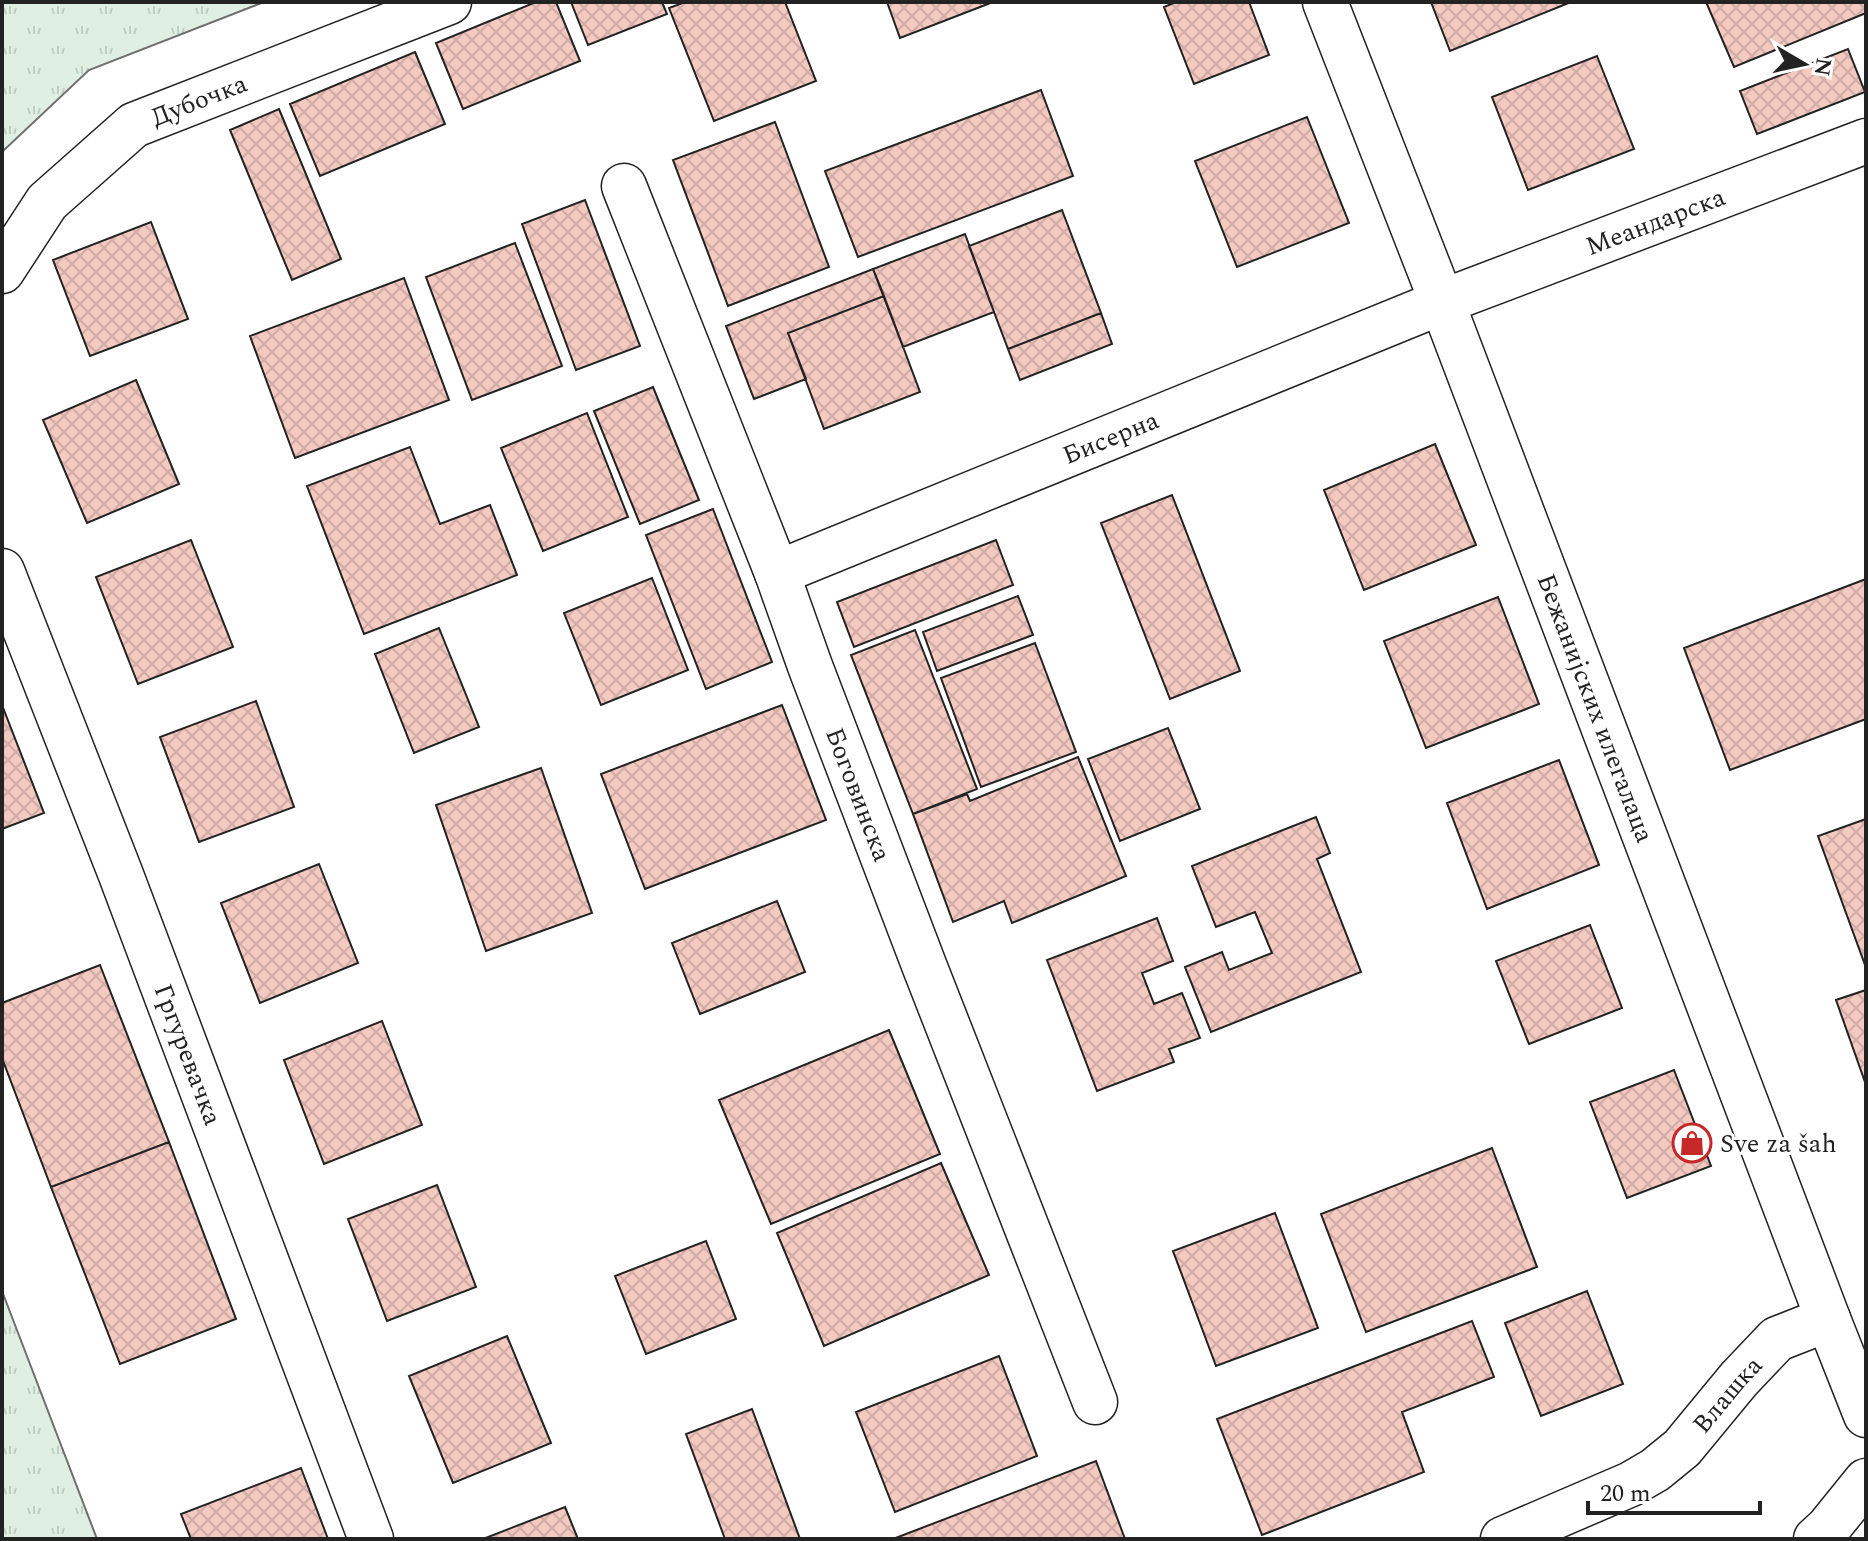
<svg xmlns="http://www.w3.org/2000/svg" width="1868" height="1541" font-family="Spectral,serif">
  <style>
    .grass { fill: url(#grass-tufts); stroke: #6f6f6f; stroke-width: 2 }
    .building { fill: url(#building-cross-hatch); stroke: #222; stroke-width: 2 }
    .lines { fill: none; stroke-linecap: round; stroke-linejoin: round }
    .street-casing { stroke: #222; stroke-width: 47 }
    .secondary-casing { stroke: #222; stroke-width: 47 }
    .street { stroke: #fff; stroke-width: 44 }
    .secondary { stroke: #fff; stroke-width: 44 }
    .labels { text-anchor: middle; stroke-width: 6; stroke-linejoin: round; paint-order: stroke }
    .street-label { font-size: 26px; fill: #222; stroke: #fff }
    .poi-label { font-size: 26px; fill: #222; stroke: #fff; text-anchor: start }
  </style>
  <defs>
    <pattern id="grass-tufts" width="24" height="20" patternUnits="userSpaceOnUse" patternTransform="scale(2)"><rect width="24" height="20" fill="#e0efe3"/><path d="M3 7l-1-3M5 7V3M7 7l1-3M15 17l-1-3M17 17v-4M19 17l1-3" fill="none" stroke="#c0cdc2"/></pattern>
    <pattern id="building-cross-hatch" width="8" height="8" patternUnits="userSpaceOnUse" patternTransform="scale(2)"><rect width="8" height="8" fill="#f3c9c0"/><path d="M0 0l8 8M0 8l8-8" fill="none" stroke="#d0aca5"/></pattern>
  </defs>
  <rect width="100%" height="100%" fill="#fff"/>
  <path class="grass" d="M 2,2 L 264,2 L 89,70 L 2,152 Z
    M 2,1291 L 97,1539 L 2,1539 Z"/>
  <path class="building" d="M 536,2 L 556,2 L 580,61 L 463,109 L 436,43 Z
    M 571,2 L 662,2 L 667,14 L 588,45 Z
    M 685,2 L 785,2 L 816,81 L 714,121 L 669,8 Z
    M 887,2 L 993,2 L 900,38 Z
    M 1176,2 L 1249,2 L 1269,55 L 1194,84 L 1164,7 Z
    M 1431,2 L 1571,2 L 1450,51 Z
    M 1706,2 L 1866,2 L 1866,13 L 1734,67 Z
    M 1848,49 L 1865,92 L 1757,134 L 1740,91 Z
    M 415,52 L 445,124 L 320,176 L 290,104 Z
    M 1597,56 L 1634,149 L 1528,190 L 1492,97 Z
    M 1041,90 L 1073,176 L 858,257 L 825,171 Z
    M 279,109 L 341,259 L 292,280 L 230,130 Z
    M 1307,117 L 1349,223 L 1237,267 L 1195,161 Z
    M 775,122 L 829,267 L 728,306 L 673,160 Z
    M 585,200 L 640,346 L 576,370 L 522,224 Z
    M 1062,210 L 1101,313 L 1008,349 L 969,246 Z
    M 151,222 L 188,319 L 90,356 L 53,260 Z
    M 965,234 L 994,312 L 903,347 L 873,269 Z
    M 515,243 L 562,366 L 472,400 L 426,277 Z
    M 873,269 L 884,296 L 788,333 L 806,379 L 754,399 L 726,326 Z
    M 404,278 L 449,400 L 295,458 L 250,336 Z
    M 884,296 L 920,392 L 824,429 L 788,333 Z
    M 1101,313 L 1112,344 L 1020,380 L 1008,349 Z
    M 136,380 L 179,484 L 87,523 L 43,420 Z
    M 653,387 L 699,500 L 640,524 L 594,411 Z
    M 587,413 L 628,517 L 543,551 L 501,448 Z
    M 1435,444 L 1476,545 L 1364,590 L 1324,490 Z
    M 410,447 L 440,524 L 490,505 L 517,575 L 364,634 L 307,486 Z
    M 1172,495 L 1240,671 L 1170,699 L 1101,523 Z
    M 713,509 L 772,662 L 706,689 L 646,535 Z
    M 191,540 L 233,647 L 138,684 L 96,577 Z
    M 996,540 L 1013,585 L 854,647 L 837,602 Z
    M 652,578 L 688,670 L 601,705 L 564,613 Z
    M 1866,579 L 1866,719 L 1730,770 L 1684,648 Z
    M 1018,596 L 1033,635 L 937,671 L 923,632 Z
    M 1498,597 L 1539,704 L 1426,748 L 1384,641 Z
    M 439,628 L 479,727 L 414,753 L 375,654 Z
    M 915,630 L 977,789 L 913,814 L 851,655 Z
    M 1035,643 L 1076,752 L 981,787 L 941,678 Z
    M 256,701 L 294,807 L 199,842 L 160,737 Z
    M 2,705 L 44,813 L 2,829 Z
    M 782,705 L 826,820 L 645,889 L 601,774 Z
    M 1168,728 L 1200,809 L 1120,841 L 1088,759 Z
    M 1078,757 L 1126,876 L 1012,923 L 1004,901 L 953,922 L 913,814 L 967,794 L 970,801 Z
    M 1559,760 L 1599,865 L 1487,909 L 1447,803 Z
    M 541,768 L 592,913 L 486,951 L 436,805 Z
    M 1316,817 L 1330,853 L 1317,859 L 1361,972 L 1211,1032 L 1185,967 L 1222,952 L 1229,970 L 1272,953 L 1255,912 L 1216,927 L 1192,866 Z
    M 1866,819 L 1866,964 L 1865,965 L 1818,836 Z
    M 319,864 L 358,963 L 260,1003 L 221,903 Z
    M 777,901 L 805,972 L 700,1014 L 672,943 Z
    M 1157,918 L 1173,961 L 1142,973 L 1154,1004 L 1182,993 L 1200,1038 L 1169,1049 L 1174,1062 L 1097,1091 L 1047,960 Z
    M 1590,925 L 1622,1008 L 1529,1044 L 1496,961 Z
    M 100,965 L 169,1142 L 51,1187 L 2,1058 L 2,1003 Z
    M 1866,990 L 1866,1085 L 1836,1000 Z
    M 382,1021 L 422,1125 L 324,1164 L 284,1060 Z
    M 889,1030 L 940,1154 L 771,1224 L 719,1100 Z
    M 1674,1070 L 1711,1166 L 1627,1198 L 1590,1102 Z
    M 169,1142 L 236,1319 L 120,1364 L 51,1187 Z
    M 1492,1148 L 1537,1267 L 1366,1332 L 1321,1214 Z
    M 941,1163 L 989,1275 L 824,1346 L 777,1233 Z
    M 437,1185 L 476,1287 L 387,1321 L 348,1219 Z
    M 1275,1213 L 1318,1328 L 1216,1366 L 1173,1251 Z
    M 706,1241 L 736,1319 L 646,1354 L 615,1276 Z
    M 1587,1291 L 1623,1384 L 1541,1416 L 1505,1323 Z
    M 1472,1321 L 1494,1377 L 1402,1412 L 1424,1472 L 1262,1535 L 1217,1419 Z
    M 507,1336 L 551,1443 L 453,1483 L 409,1376 Z
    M 999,1356 L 1037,1456 L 895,1512 L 856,1412 Z
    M 752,1409 L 800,1539 L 725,1539 L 686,1434 Z
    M 1096,1461 L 1125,1539 L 893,1539 Z
    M 301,1468 L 328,1539 L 191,1539 L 181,1514 Z
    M 565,1507 L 578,1539 L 483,1539 Z"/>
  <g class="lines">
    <g class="street-casing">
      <g id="street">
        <path id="s1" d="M 1325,2 L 1442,302 L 1828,1319 L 1866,1415"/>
        <path id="s2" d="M 624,186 L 777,573 L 810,666 L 924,965 L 1095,1402"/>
        <path id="s3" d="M 2,271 L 47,202 L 134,125 L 449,2"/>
        <path id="s4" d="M 2,571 L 121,875 L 371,1539"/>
        <path id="s5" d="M 777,573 L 1442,302 L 1866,141"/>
        <path id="s6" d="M 1503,1539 L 1631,1484 L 1655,1470 L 1682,1448 L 1739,1379 L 1777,1339 L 1828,1319"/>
      </g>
    </g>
    <g class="secondary-casing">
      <path id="secondary" d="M 1816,1539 L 1828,1528 L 1866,1481"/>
    </g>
    <use href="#street" class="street"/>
    <use href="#secondary" class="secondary"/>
  </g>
  <defs>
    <g id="shop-ring" transform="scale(2)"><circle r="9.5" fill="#fff" stroke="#c62828" stroke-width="1.5"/><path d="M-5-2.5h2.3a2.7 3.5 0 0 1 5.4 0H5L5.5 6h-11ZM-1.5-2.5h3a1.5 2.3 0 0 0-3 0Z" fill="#c62828"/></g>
  </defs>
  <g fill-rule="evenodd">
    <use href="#shop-ring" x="1692" y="1143"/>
  </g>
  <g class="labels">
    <g class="street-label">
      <text dy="9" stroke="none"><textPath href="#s3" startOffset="268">Дубочка</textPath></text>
      <text dy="9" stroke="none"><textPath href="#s5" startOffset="946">Меандарска</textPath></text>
      <text dy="9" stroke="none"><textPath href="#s5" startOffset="360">Бисерна</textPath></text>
      <text dy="9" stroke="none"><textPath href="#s1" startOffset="756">Бежанијских илегалаца</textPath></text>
      <text dy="9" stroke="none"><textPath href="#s2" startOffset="652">Боговинска</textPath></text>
      <text dy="9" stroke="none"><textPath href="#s4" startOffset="518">Гргуревачка</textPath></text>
      <text dy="9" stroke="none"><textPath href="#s6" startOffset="272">Влашка</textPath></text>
    </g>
    <g class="poi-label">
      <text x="1720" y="1152">Sve za šah</text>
    </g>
  </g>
  <rect width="1868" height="1541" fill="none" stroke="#222222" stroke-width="8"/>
  <g transform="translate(1804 64) rotate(99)" stroke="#ffffff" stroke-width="6" paint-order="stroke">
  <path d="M0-6L14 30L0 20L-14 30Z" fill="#222222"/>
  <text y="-12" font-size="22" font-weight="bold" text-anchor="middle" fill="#222222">N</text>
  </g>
  <path d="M1588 1501v12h172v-12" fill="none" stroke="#222222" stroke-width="4"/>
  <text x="1600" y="1501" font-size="24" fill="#222222" stroke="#ffffff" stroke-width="6" paint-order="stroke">20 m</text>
</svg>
